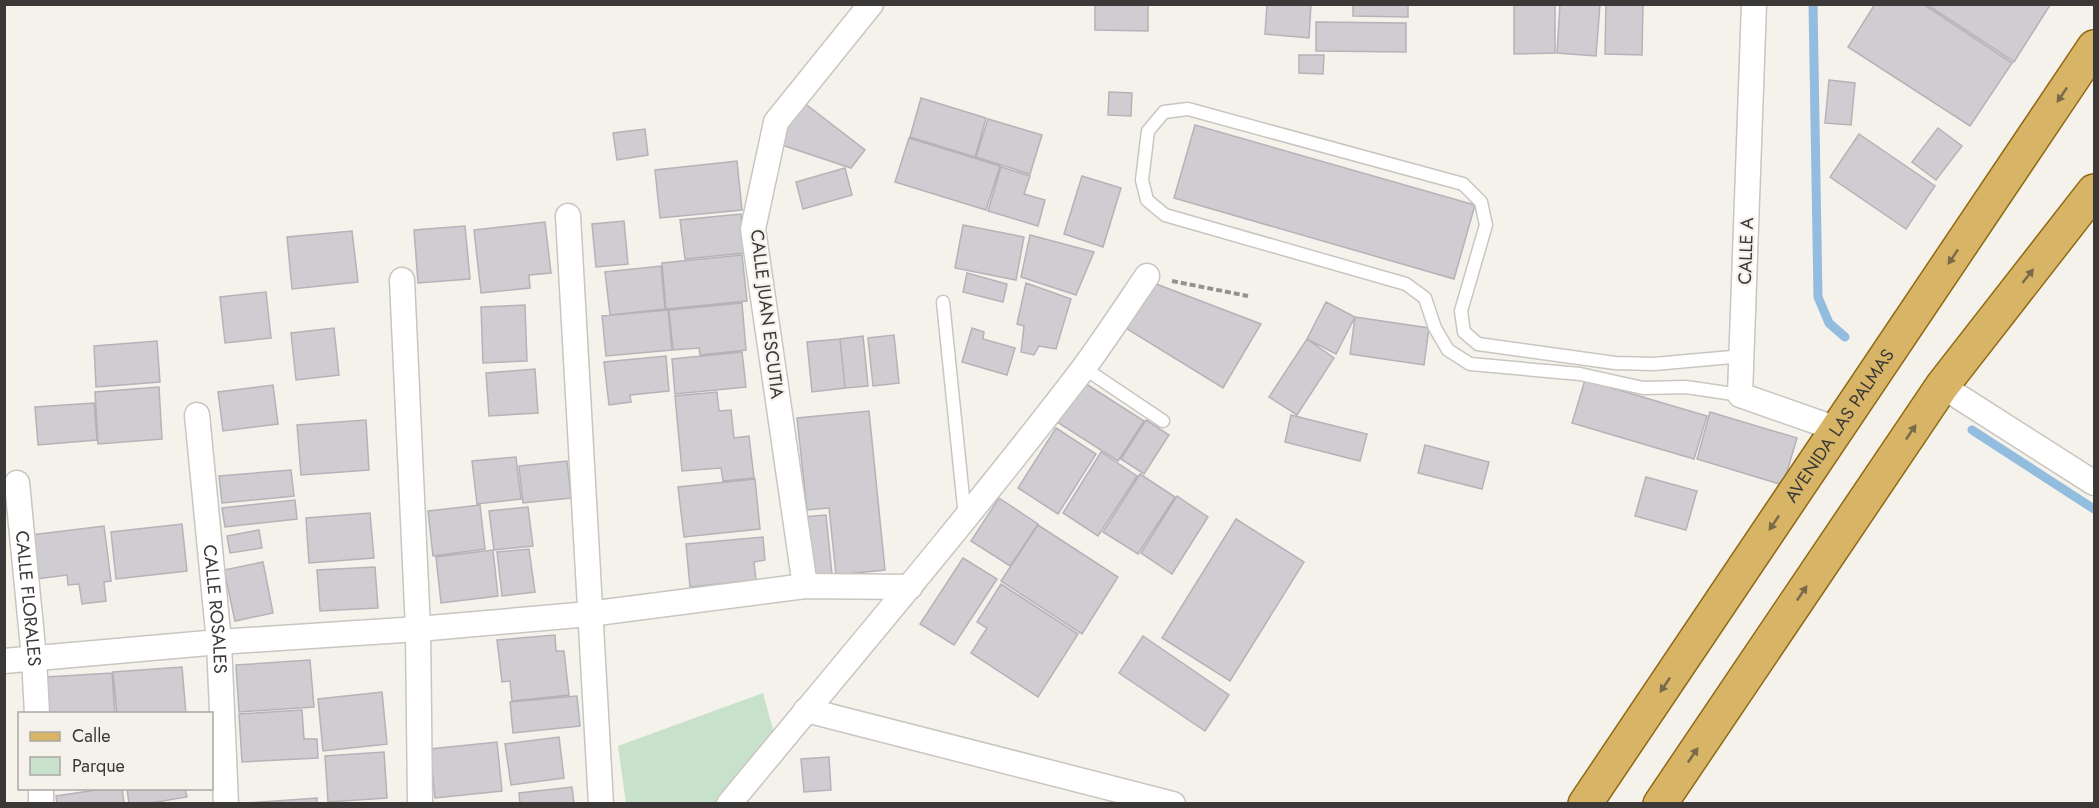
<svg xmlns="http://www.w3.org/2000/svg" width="2099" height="808" font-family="Jost,sans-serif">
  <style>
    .green { fill: #c7e1ca }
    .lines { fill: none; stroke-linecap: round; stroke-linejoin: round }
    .stream { stroke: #92bdde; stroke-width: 9 }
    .building { fill: #cfccd2; stroke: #b5b2b8; stroke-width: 1.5 }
    .lane-casing { stroke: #c9c6c0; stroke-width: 15 }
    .street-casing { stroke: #c9c6c0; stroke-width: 27 }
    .primary-casing { stroke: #906813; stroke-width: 36 }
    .path { stroke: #94928e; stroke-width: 4; stroke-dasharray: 6 3; stroke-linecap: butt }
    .lane { stroke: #fff; stroke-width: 12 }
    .street { stroke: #fff; stroke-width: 24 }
    .primary { stroke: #d8b466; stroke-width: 33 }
    .oneway { fill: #796a4a }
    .labels { text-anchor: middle; stroke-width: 4.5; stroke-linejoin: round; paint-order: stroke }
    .street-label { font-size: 18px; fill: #3a3937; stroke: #f5f2ec }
  </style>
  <rect width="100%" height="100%" fill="#f5f2ec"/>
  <path class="green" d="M 763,693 L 775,737 L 716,803 L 626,803 L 618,746 Z"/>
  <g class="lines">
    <path class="stream" d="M 1813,4 L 1818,297 L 1829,323 L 1845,337
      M 1972,430 L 2094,509"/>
  </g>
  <path class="building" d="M 1095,4 L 1148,4 L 1148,31 L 1095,30 Z
    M 1267,4 L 1311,4 L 1309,38 L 1265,34 Z
    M 1353,4 L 1408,4 L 1408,17 L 1353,16 Z
    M 1514,4 L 1555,4 L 1555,53 L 1514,54 Z
    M 1560,4 L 1600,4 L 1596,56 L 1557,53 Z
    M 1606,4 L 1643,4 L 1642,55 L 1605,54 Z
    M 1875,4 L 1923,4 L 2012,63 L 1970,126 L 1848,47 Z
    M 1926,4 L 2049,4 L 2050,5 L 2014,62 Z
    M 1316,22 L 1406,23 L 1406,52 L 1316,51 Z
    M 1299,55 L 1324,55 L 1323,74 L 1299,73 Z
    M 1829,80 L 1855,83 L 1851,125 L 1825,123 Z
    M 1109,92 L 1132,93 L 1131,116 L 1108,115 Z
    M 921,98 L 986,118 L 975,157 L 910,137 Z
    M 803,102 L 865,150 L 851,168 L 773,142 Z
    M 988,119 L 1042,135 L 1030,174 L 976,157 Z
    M 1195,125 L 1475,205 L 1454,279 L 1174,198 Z
    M 1938,128 L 1962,146 L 1936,180 L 1912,162 Z
    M 645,129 L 648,155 L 617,160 L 613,133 Z
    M 1859,134 L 1935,186 L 1906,229 L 1830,177 Z
    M 909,138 L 1000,166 L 986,210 L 895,182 Z
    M 737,161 L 742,210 L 660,218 L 655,170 Z
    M 1001,167 L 1030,176 L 1024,194 L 1045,200 L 1038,226 L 988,211 Z
    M 845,168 L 852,195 L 803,209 L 796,182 Z
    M 1082,176 L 1121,188 L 1103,247 L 1064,234 Z
    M 741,214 L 744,253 L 685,259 L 680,220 Z
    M 624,221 L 628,264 L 596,267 L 592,224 Z
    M 545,222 L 551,273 L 529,275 L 530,288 L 481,293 L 474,230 Z
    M 963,225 L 1024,237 L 1016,280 L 955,268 Z
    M 465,226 L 470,279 L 418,283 L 414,230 Z
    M 352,231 L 358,282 L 292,289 L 287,237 Z
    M 1030,235 L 1094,252 L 1076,295 L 1021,277 Z
    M 742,255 L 747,301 L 666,309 L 662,263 Z
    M 661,266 L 665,309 L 610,315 L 605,272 Z
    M 967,273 L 1007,284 L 1003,302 L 963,292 Z
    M 1151,282 L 1261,324 L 1223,388 L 1124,327 Z
    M 1026,283 L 1071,299 L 1056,349 L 1039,346 L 1034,355 L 1021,352 L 1024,326 L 1017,324 Z
    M 266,292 L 271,338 L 225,343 L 220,297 Z
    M 1326,302 L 1355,317 L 1336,354 L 1307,339 Z
    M 742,303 L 746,350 L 700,355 L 699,348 L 673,350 L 669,310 Z
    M 525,305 L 527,361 L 483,363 L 481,307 Z
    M 668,310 L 672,350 L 606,356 L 602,316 Z
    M 1355,317 L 1429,328 L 1424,365 L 1350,354 Z
    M 334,328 L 339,375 L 296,380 L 291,333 Z
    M 972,328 L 984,332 L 983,339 L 1015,348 L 1007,375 L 962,362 Z
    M 894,335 L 899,383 L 873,386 L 868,338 Z
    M 863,336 L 868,386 L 845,388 L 840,339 Z
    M 840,339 L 845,388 L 812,392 L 807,342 Z
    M 1307,339 L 1334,358 L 1297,415 L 1269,397 Z
    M 157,341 L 160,382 L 96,387 L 94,346 Z
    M 742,352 L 746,387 L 675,394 L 672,359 Z
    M 666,356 L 669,391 L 630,395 L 631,402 L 609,405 L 604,362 Z
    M 535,369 L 538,413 L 489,416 L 486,373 Z
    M 1585,380 L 1707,416 L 1694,459 L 1572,423 Z
    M 1083,382 L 1144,421 L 1118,461 L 1057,422 Z
    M 273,385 L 278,424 L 223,431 L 218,392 Z
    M 159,387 L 162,439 L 98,444 L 95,392 Z
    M 717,392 L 719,411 L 731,410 L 734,438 L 749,436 L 754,478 L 723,481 L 721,468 L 682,471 L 675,396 Z
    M 94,403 L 97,440 L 38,445 L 35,407 Z
    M 869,411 L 885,570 L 836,575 L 829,508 L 807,510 L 797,418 Z
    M 1710,412 L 1797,438 L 1783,485 L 1697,459 Z
    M 1291,415 L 1367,434 L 1360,461 L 1285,442 Z
    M 366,420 L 369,470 L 301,475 L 297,425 Z
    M 1146,420 L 1169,435 L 1144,474 L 1121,459 Z
    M 1056,428 L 1096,454 L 1058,514 L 1018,488 Z
    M 1425,445 L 1489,462 L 1482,489 L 1418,473 Z
    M 1101,452 L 1137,476 L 1098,536 L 1063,513 Z
    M 516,457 L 521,499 L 477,504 L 472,461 Z
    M 567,461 L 571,498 L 523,503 L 519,466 Z
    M 291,470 L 294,496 L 222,503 L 219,476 Z
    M 1140,474 L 1175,497 L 1138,554 L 1103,532 Z
    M 1646,477 L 1697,491 L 1686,530 L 1635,516 Z
    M 755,479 L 760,529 L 684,537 L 678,487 Z
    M 1177,496 L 1208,517 L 1172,574 L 1141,553 Z
    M 999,498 L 1038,524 L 1010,566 L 971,541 Z
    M 295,500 L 297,519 L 225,527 L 222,508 Z
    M 480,505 L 485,549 L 433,556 L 428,511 Z
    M 528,507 L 533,546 L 494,550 L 489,511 Z
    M 370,513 L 374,558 L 309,563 L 306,518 Z
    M 826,515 L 832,574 L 809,576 L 802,517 Z
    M 1236,519 L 1304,562 L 1230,681 L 1162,638 Z
    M 182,524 L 187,571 L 116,579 L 111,532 Z
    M 1038,525 L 1118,577 L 1082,634 L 1001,581 Z
    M 104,526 L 111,581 L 104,582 L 106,601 L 82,604 L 79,584 L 68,585 L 67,575 L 29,580 L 23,536 Z
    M 259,530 L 262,548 L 230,553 L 227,536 Z
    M 763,537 L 765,560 L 754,562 L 756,580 L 690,587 L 686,544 Z
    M 529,549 L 535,592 L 502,596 L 497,552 Z
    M 493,550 L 498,596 L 441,603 L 436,557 Z
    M 963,558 L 997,579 L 954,645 L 920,624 Z
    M 263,562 L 273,613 L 235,621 L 224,570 Z
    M 375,567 L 378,608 L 320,611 L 317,570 Z
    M 1001,584 L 1078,634 L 1038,697 L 971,653 L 987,628 L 977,622 Z
    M 555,635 L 556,651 L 564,651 L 569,695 L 512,701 L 510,681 L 502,682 L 497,640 Z
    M 1143,636 L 1229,695 L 1205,731 L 1119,673 Z
    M 310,660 L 314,707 L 239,712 L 236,665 Z
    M 182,667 L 186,714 L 117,714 L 113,672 Z
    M 112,673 L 115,714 L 49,714 L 46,677 Z
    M 382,692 L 387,744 L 323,751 L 318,699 Z
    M 577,696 L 580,726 L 513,733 L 510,702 Z
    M 302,710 L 304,739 L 317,739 L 318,758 L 242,762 L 239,714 Z
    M 559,737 L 564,778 L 511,785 L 505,744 Z
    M 497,742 L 502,791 L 435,798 L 430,749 Z
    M 384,752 L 387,798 L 328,802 L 325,756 Z
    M 829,757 L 831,790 L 804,792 L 801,759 Z
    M 572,787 L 574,804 L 520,804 L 519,793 Z
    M 110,788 L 122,788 L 124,804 L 57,804 L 56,796 Z
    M 127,788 L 185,788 L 187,797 L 145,804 L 129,804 Z
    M 317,798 L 317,804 L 247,804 L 247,803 Z"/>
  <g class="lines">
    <g class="lane-casing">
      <path id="lane" d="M 943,302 L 965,517
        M 1084,368 L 1163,421
        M 1740,395 L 1686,387 L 1643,388 L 1580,374 L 1470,364 L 1448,350 L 1435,328 L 1425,298 L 1406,284 L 1165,215 L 1147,200 L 1142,180 L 1148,131 L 1164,112 L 1188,109 L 1463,184 L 1481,202 L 1486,225 L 1461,311 L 1464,332 L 1478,344 L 1615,363 L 1654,364 L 1743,356"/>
    </g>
    <g class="street-casing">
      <g id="street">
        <path d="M 1754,4 L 1740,395 L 1837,429"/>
        <path d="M 568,216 L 601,804"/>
        <path d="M 402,280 L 418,629 L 420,804"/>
        <path d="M 1942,386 L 2094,483"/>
        <path id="s1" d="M 197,415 L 219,642 L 226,804"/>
        <path id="s2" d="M 17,483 L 34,658 L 37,714"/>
        <path d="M 805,586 L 753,229 L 776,122 L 871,4"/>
        <path d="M 4,661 L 219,642 L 418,629 L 589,614 L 805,586 L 910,587"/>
        <path d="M 806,710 L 1173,804"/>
        <path d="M 41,788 L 41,804"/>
        <path d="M 729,804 C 848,660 969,518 1083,369 C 1105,339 1126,307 1147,276"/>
      </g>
    </g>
    <g class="primary-casing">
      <g id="primary">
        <path id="s3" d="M 1585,804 L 2094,47"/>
        <path d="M 1660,804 L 1942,386 L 2094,191"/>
      </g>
    </g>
    <path class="path" d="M 1172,281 L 1248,296"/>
    <use href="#lane" class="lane"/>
    <use href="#street" class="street"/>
    <use href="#primary" class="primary"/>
  </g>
  <defs><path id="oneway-solid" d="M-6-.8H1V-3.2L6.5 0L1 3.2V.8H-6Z" transform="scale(1.5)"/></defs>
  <g class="oneway">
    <use href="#oneway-solid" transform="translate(2062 95) rotate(124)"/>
    <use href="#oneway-solid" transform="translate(1953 257) rotate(124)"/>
    <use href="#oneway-solid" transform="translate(2028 276) rotate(-52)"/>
    <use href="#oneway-solid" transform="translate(1911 432) rotate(-56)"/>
    <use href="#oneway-solid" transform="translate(1774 523) rotate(124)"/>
    <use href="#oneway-solid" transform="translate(1802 593) rotate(-56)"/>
    <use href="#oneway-solid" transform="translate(1665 685) rotate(124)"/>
    <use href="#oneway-solid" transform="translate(1693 755) rotate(-56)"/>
  </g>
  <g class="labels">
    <g class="street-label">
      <text transform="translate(1746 251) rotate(-88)" y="6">CALLE A</text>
      <text transform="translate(767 314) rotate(83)" y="6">CALLE JUAN ESCUTIA</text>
      <text dy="6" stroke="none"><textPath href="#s3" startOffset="456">AVENIDA LAS PALMAS</textPath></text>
      <text dy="6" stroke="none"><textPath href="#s2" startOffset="116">CALLE FLORALES</textPath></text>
      <text dy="6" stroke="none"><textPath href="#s1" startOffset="195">CALLE ROSALES</textPath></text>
    </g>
  </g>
  <rect width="2099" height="808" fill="none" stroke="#3a3937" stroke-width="12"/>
  <rect x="18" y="712" width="195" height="78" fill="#f5f2ec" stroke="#aaa8a4" stroke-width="1.5"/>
  <rect x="30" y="732" width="30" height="9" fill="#d8b466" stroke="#aaa8a4" stroke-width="1.5"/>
  <text x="72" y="742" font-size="18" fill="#3a3937">Calle</text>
  <rect x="30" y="757" width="30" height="18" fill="#c7e1ca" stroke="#aaa8a4" stroke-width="1.5"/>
  <text x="72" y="772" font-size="18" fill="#3a3937">Parque</text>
</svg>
